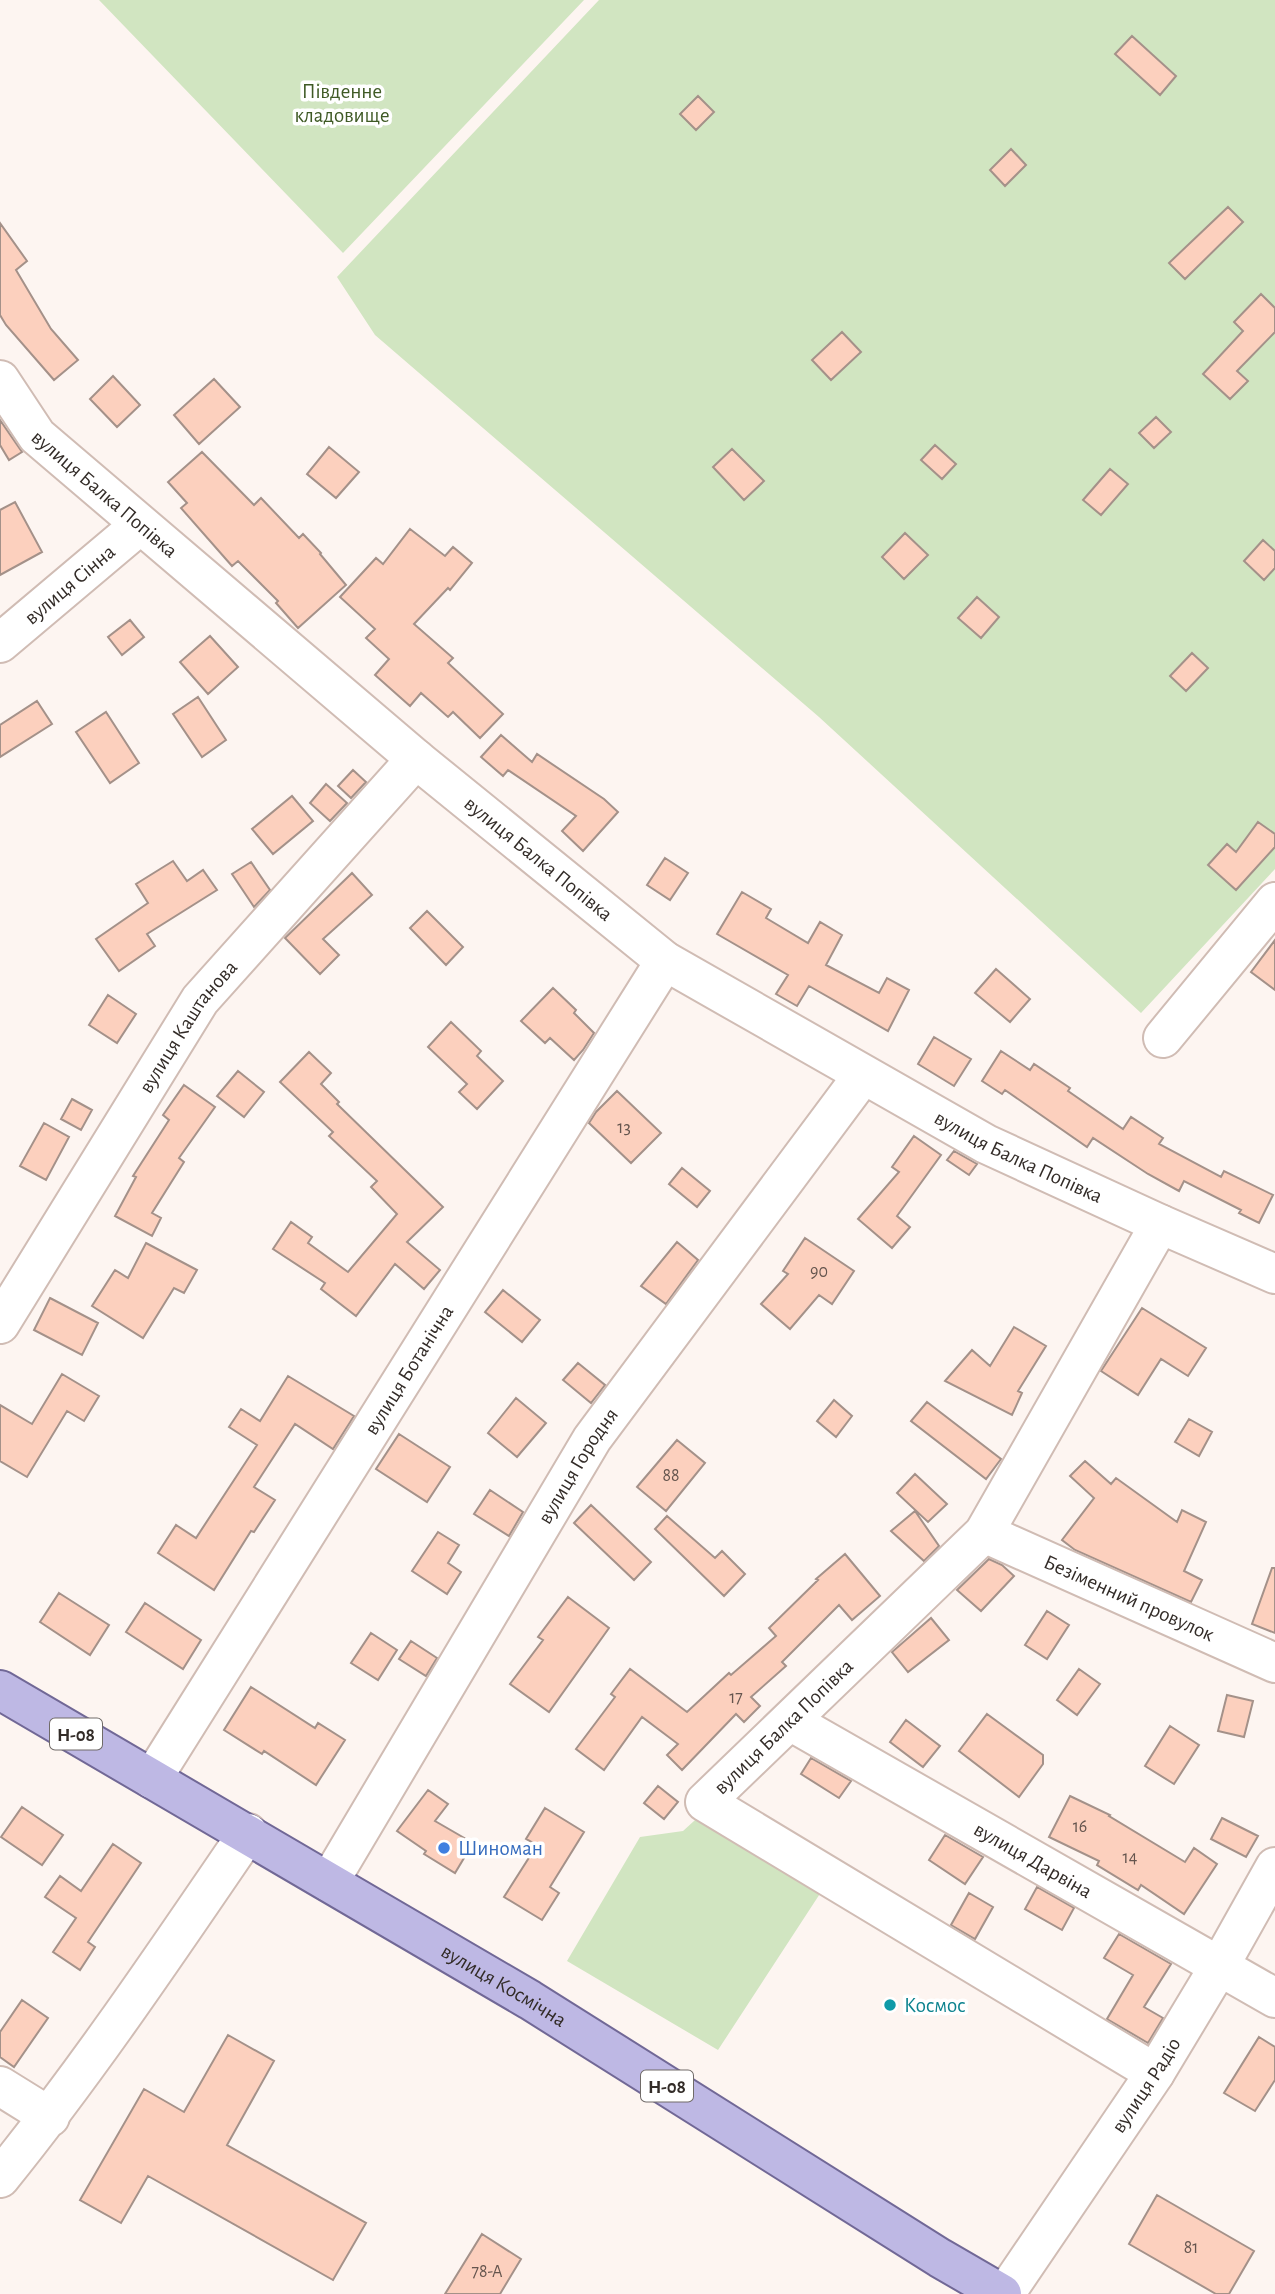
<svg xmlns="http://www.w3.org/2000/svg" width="1275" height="2294" font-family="'Alegreya Sans',sans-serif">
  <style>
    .green { fill: #d1e5c1 }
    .building { fill: #fcd0be; stroke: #a49189; stroke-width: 2 }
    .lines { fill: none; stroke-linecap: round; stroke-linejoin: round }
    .minor-casing { stroke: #d0bcb4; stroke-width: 42 }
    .major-casing { stroke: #716896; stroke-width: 42 }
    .minor { stroke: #fff; stroke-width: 38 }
    .major { stroke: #beb8e4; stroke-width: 38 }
    .shop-dot { fill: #3f7fe0; stroke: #fff; stroke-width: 2.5 }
    .culture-dot { fill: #0f9aa8; stroke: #fff; stroke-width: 2.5 }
    .labels { text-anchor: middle; stroke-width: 7; stroke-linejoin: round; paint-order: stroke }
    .number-label { font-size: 18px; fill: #65554e }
    .shield { fill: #fff; stroke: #706b68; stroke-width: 2 }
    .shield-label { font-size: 19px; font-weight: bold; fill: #332c28 }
    .park-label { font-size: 21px; fill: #3f5a25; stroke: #fff }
    .street-label { font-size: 21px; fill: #332c28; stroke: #fff }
    .shop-label { font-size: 21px; fill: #366cbe; stroke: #fff; text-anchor: start }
    .culture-label { font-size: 21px; fill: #0d838f; stroke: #fff; text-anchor: start }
  </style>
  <rect width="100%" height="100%" fill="#fdf5f1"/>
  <path class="green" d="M 99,0 L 584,0 L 343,253 Z
    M 599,0 L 1275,0 L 1275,869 L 1141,1013 L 819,717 L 375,335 L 337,277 Z
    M 705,1811 L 825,1886 L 718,2050 L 567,1961 L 640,1837 L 683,1831 Z"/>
  <path class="building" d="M 1132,36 L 1176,76 L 1160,95 L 1115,54 Z
    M 698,96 L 714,112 L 696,130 L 680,114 Z
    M 1011,149 L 1026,165 L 1005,186 L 990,170 Z
    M 1228,207 L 1243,222 L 1185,279 L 1169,263 Z
    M 0,223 L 27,261 L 16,270 L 51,329 L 78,360 L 54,380 L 6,325 L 0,315 Z
    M 1261,294 L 1275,308 L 1275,332 L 1237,371 L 1248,381 L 1230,399 L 1203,374 L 1243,331 L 1234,322 Z
    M 842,332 L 861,352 L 831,380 L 812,360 Z
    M 113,376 L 140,405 L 117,427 L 90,399 Z
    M 214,379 L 240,407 L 199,444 L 174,415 Z
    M 1156,417 L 1171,432 L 1154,448 L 1139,433 Z
    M 0,420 L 22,452 L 9,460 L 0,445 Z
    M 935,445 L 956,464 L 942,479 L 921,460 Z
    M 329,447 L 359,472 L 336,498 L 307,474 Z
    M 732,449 L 764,481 L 744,500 L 713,467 Z
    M 202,452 L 254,505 L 261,498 L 299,538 L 303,534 L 321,553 L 320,554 L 346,585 L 298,628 L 276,603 L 278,601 L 238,561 L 232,566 L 181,508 L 187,503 L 168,482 Z
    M 1110,469 L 1128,484 L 1101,515 L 1083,500 Z
    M 15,502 L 42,552 L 0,575 L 0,510 Z
    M 410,529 L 445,556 L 453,547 L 472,563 L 450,590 L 448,588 L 414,624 L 453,658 L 448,663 L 503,714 L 480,738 L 453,712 L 448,717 L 421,693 L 410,706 L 375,675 L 389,659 L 366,638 L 375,629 L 340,597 L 376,558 L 383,564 Z
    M 905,533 L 928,555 L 904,579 L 882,557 Z
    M 1263,540 L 1275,551 L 1275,568 L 1264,580 L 1244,561 Z
    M 977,597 L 999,617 L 981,638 L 958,618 Z
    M 130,620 L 144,637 L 122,655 L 108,637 Z
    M 210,636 L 238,667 L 208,694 L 180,662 Z
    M 1192,653 L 1208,668 L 1186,691 L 1170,676 Z
    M 198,697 L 226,740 L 202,757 L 173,714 Z
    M 37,701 L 52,724 L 0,757 L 0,725 Z
    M 106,712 L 139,763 L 110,783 L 76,732 Z
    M 501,735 L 532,762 L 537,754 L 604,799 L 618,812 L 583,851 L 562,831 L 576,816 L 508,770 L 503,776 L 481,757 Z
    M 353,770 L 366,782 L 351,798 L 338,786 Z
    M 326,784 L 347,803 L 330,821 L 310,803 Z
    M 292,796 L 313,821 L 273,854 L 252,829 Z
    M 1258,822 L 1275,834 L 1275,847 L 1236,890 L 1208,865 L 1227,844 L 1236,852 Z
    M 665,858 L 688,873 L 670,900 L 647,885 Z
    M 173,861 L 187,881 L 203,870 L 217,890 L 147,934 L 155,946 L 119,971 L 96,939 L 148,903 L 136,884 Z
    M 251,862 L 270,890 L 254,907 L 232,874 Z
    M 352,873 L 372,895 L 323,939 L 339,955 L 320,974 L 285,938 Z
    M 742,892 L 771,909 L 766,918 L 808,943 L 820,922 L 842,935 L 826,965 L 879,993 L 887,978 L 909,990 L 888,1031 L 809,986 L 797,1006 L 776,994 L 788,975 L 717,934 Z
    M 427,911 L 463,947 L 446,965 L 410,928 Z
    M 1275,940 L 1275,990 L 1251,972 Z
    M 996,969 L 1030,999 L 1010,1022 L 975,993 Z
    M 553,988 L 576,1010 L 574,1013 L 594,1033 L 583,1050 L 574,1060 L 550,1038 L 545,1043 L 521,1021 Z
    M 108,995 L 136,1014 L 117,1043 L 89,1025 Z
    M 451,1022 L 481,1051 L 477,1056 L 503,1081 L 477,1109 L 459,1092 L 467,1084 L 428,1047 Z
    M 934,1037 L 971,1059 L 954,1086 L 918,1064 Z
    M 1001,1051 L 1030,1070 L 1034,1064 L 1070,1088 L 1068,1091 L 1123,1129 L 1131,1117 L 1163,1138 L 1159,1144 L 1221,1177 L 1224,1171 L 1273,1195 L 1259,1223 L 1239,1213 L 1241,1210 L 1184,1181 L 1179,1191 L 1148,1174 L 1093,1138 L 1087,1147 L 1005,1090 L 1002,1094 L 982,1081 Z
    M 309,1052 L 331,1073 L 321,1084 L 339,1102 L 337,1104 L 443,1207 L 407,1242 L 440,1270 L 424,1289 L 395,1264 L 356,1316 L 321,1289 L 325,1283 L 273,1249 L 291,1222 L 312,1237 L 308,1243 L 348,1272 L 397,1214 L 371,1187 L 377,1181 L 329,1136 L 333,1132 L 280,1082 Z
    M 238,1071 L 264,1092 L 244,1117 L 217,1096 Z
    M 184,1085 L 215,1107 L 179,1158 L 184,1162 L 152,1213 L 161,1218 L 152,1236 L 115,1216 L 136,1177 L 133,1176 L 169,1120 L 163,1115 Z
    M 617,1091 L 661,1133 L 631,1163 L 589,1123 L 596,1112 Z
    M 72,1099 L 92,1110 L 81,1130 L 61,1119 Z
    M 44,1123 L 69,1137 L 46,1180 L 20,1166 Z
    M 914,1136 L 941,1155 L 897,1216 L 910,1227 L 892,1248 L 858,1219 L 899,1172 L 892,1167 Z
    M 954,1151 L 977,1164 L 969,1175 L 947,1160 Z
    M 682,1168 L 710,1191 L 697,1207 L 669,1184 Z
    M 805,1238 L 854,1271 L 832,1304 L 819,1295 L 790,1329 L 761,1304 L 788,1274 L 783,1271 Z
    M 677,1242 L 698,1260 L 666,1304 L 641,1286 Z
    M 146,1243 L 197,1270 L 184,1293 L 174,1288 L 143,1338 L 92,1306 L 115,1270 L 128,1278 Z
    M 503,1290 L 540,1320 L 522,1342 L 485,1312 Z
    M 50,1298 L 98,1323 L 82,1355 L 34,1330 Z
    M 1142,1308 L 1206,1348 L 1188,1376 L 1161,1359 L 1138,1395 L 1101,1371 Z
    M 1014,1327 L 1046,1346 L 1018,1391 L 1022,1393 L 1012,1415 L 945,1381 L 972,1350 L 990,1366 Z
    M 578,1363 L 605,1385 L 591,1403 L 563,1380 Z
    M 62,1374 L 99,1396 L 84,1421 L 67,1411 L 27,1477 L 0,1461 L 0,1405 L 32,1424 Z
    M 288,1376 L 354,1416 L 333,1449 L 295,1424 L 254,1487 L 275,1500 L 254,1532 L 251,1531 L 214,1590 L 158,1553 L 176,1525 L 196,1538 L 257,1445 L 229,1427 L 241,1409 L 260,1421 Z
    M 516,1398 L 546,1423 L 517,1457 L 488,1433 Z
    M 834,1400 L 852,1416 L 836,1437 L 817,1421 Z
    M 927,1402 L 1001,1459 L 986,1479 L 911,1421 Z
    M 1189,1419 L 1212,1432 L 1199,1456 L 1175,1442 Z
    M 399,1434 L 450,1467 L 427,1502 L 376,1469 Z
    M 677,1440 L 705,1463 L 666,1511 L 637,1487 Z
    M 1085,1461 L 1111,1484 L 1116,1478 L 1177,1522 L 1182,1510 L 1206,1522 L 1184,1571 L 1202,1580 L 1191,1602 L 1075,1550 L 1062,1540 L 1094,1498 L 1070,1476 Z
    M 915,1474 L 947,1504 L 928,1522 L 897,1493 Z
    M 490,1490 L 523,1512 L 509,1536 L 474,1514 Z
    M 591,1505 L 651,1562 L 634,1580 L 574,1523 Z
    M 915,1511 L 939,1546 L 924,1561 L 891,1531 Z
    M 667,1516 L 715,1558 L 722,1551 L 745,1574 L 724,1596 L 655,1529 Z
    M 438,1532 L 459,1545 L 448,1563 L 461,1572 L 447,1594 L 412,1571 Z
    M 845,1554 L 880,1596 L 852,1620 L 839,1605 L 782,1662 L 786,1666 L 751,1697 L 760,1706 L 744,1722 L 736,1714 L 682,1770 L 667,1755 L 678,1744 L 642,1717 L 604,1770 L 576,1749 L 615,1697 L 611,1694 L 630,1669 L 687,1712 L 729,1673 L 731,1675 L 776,1636 L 769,1628 L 818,1580 L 816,1579 Z
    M 989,1559 L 1002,1565 L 1014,1576 L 981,1611 L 957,1590 Z
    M 1272,1568 L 1275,1568 L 1275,1633 L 1252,1624 Z
    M 59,1593 L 109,1625 L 90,1655 L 40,1622 Z
    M 568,1597 L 609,1628 L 549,1712 L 510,1684 L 543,1640 L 538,1637 Z
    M 145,1603 L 201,1640 L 183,1669 L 126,1632 Z
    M 1047,1611 L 1069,1625 L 1047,1659 L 1025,1645 Z
    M 931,1618 L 949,1640 L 908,1672 L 892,1652 Z
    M 371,1633 L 397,1650 L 378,1680 L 351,1663 Z
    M 411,1641 L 437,1658 L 426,1676 L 399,1659 Z
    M 1079,1669 L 1100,1684 L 1077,1715 L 1057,1700 Z
    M 251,1687 L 315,1728 L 318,1723 L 345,1740 L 316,1785 L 264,1751 L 262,1754 L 224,1730 Z
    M 1227,1695 L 1253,1701 L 1244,1737 L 1218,1731 Z
    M 987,1714 L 1043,1755 L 1043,1764 L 1019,1797 L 959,1751 Z
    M 906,1720 L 940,1746 L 923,1767 L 890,1742 Z
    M 1170,1726 L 1199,1745 L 1174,1784 L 1145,1766 Z
    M 811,1758 L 851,1781 L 839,1798 L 801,1774 Z
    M 658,1786 L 678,1802 L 664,1819 L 644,1803 Z
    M 428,1790 L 448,1804 L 435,1821 L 473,1843 L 455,1873 L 424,1854 L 426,1851 L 397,1831 Z
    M 1070,1796 L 1110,1815 L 1109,1816 L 1185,1862 L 1194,1848 L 1217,1864 L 1184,1914 L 1141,1885 L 1138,1890 L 1097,1865 L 1099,1861 L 1049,1837 Z
    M 22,1807 L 63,1835 L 42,1865 L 1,1837 Z
    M 545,1808 L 584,1832 L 550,1887 L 559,1893 L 542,1920 L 504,1897 L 537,1845 L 526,1839 Z
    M 1222,1818 L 1258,1836 L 1246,1857 L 1211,1839 Z
    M 945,1835 L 983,1857 L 965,1884 L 929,1860 Z
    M 113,1844 L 141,1863 L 88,1942 L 95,1947 L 80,1970 L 53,1952 L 76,1918 L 45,1897 L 60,1876 L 81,1891 Z
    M 1037,1887 L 1074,1908 L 1062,1930 L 1025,1909 Z
    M 969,1893 L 993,1907 L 975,1939 L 951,1925 Z
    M 1119,1934 L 1171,1964 L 1144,2007 L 1163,2018 L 1148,2043 L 1107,2019 L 1133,1975 L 1104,1958 Z
    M 22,2000 L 48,2018 L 14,2067 L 0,2057 L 0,2032 Z
    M 228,2035 L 274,2061 L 227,2145 L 366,2223 L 333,2280 L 148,2176 L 121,2223 L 80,2200 L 144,2089 L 184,2112 Z
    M 1259,2037 L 1275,2047 L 1275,2080 L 1255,2111 L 1224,2093 Z
    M 1157,2195 L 1254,2251 L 1229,2294 L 1216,2294 L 1129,2244 Z
    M 482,2234 L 521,2259 L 500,2294 L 445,2294 Z"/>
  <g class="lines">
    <g class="minor-casing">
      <g id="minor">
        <path id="s1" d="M 0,380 L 37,436 L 416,759 L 665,961 L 986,1144 L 1160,1224 L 1275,1274"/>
        <path id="s2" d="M 0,643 L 140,525"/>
        <path d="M 1163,1038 L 1275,902"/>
        <path id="s3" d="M 0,1324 L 200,1000 L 416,759"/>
        <path id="s4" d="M 984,1533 L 1275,1663"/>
        <path id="s5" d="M 790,1721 L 1275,1998"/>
        <path id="s6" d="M 152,1779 L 665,961"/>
        <path id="s7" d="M 329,1882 L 592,1439 L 863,1075"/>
        <path id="s8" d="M 1155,2073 L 705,1802 L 984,1533 L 1160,1224"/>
        <path d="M 0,2086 L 50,2117"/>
        <path d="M 0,2178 C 89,2068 168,1950 248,1833"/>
        <path id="s9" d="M 1005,2294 L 1155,2073 L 1220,1965 L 1275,1867"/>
      </g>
    </g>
    <g class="major-casing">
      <g id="major">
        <path id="s10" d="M 0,1690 L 530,2000 L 940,2258 L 1002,2294"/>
      </g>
    </g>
    <use href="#minor" class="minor"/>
    <use href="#major" class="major"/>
  </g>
  <circle class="shop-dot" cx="444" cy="1848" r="7"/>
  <circle class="culture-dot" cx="890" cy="2005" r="7"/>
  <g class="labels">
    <g class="number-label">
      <text x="624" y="1133">13</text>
      <text x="819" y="1277">90</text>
      <text x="671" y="1481">88</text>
      <text x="736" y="1703">17</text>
      <text x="1080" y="1832">16</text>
      <text x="1130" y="1863">14</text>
      <text x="1191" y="2253">81</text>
      <text x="487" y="2277">78-А</text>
    </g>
    <g class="shield">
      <rect x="50" y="1718.5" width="52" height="31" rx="5"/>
      <rect x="641" y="2070.5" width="52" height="31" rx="5"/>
    </g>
    <g class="shield-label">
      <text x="76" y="1741">Н-08</text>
      <text x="667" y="2093">Н-08</text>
    </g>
    <g class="park-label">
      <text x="342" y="98">Південне<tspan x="342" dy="24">кладовище</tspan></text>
    </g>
    <g class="street-label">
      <text dy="7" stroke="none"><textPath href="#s1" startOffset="156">вулиця Балка Попівка</textPath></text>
      <text dy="7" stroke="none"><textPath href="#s2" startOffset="91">вулиця Сінна</textPath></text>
      <text dy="7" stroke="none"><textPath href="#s1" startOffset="723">вулиця Балка Попівка</textPath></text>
      <text dy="7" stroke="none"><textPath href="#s3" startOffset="352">вулиця Каштанова</textPath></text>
      <text dy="7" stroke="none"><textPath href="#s1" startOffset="1290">вулиця Балка Попівка</textPath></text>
      <text dy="7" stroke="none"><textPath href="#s6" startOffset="483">вулиця Ботанічна</textPath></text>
      <text dy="7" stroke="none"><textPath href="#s7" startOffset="485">вулиця Городня</textPath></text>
      <text dy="7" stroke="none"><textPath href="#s4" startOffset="159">Безіменний провулок</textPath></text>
      <text dy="7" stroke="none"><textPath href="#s8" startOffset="634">вулиця Балка Попівка</textPath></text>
      <text dy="7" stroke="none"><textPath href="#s5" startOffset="280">вулиця Дарвіна</textPath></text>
      <text dy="7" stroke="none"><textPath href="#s10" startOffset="584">вулиця Космічна</textPath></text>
      <text dy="7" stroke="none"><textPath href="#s9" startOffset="252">вулиця Радіо</textPath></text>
    </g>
    <g class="shop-label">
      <text x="458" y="1855">Шиноман</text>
    </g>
    <g class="culture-label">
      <text x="904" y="2012">Космос</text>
    </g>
  </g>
</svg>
